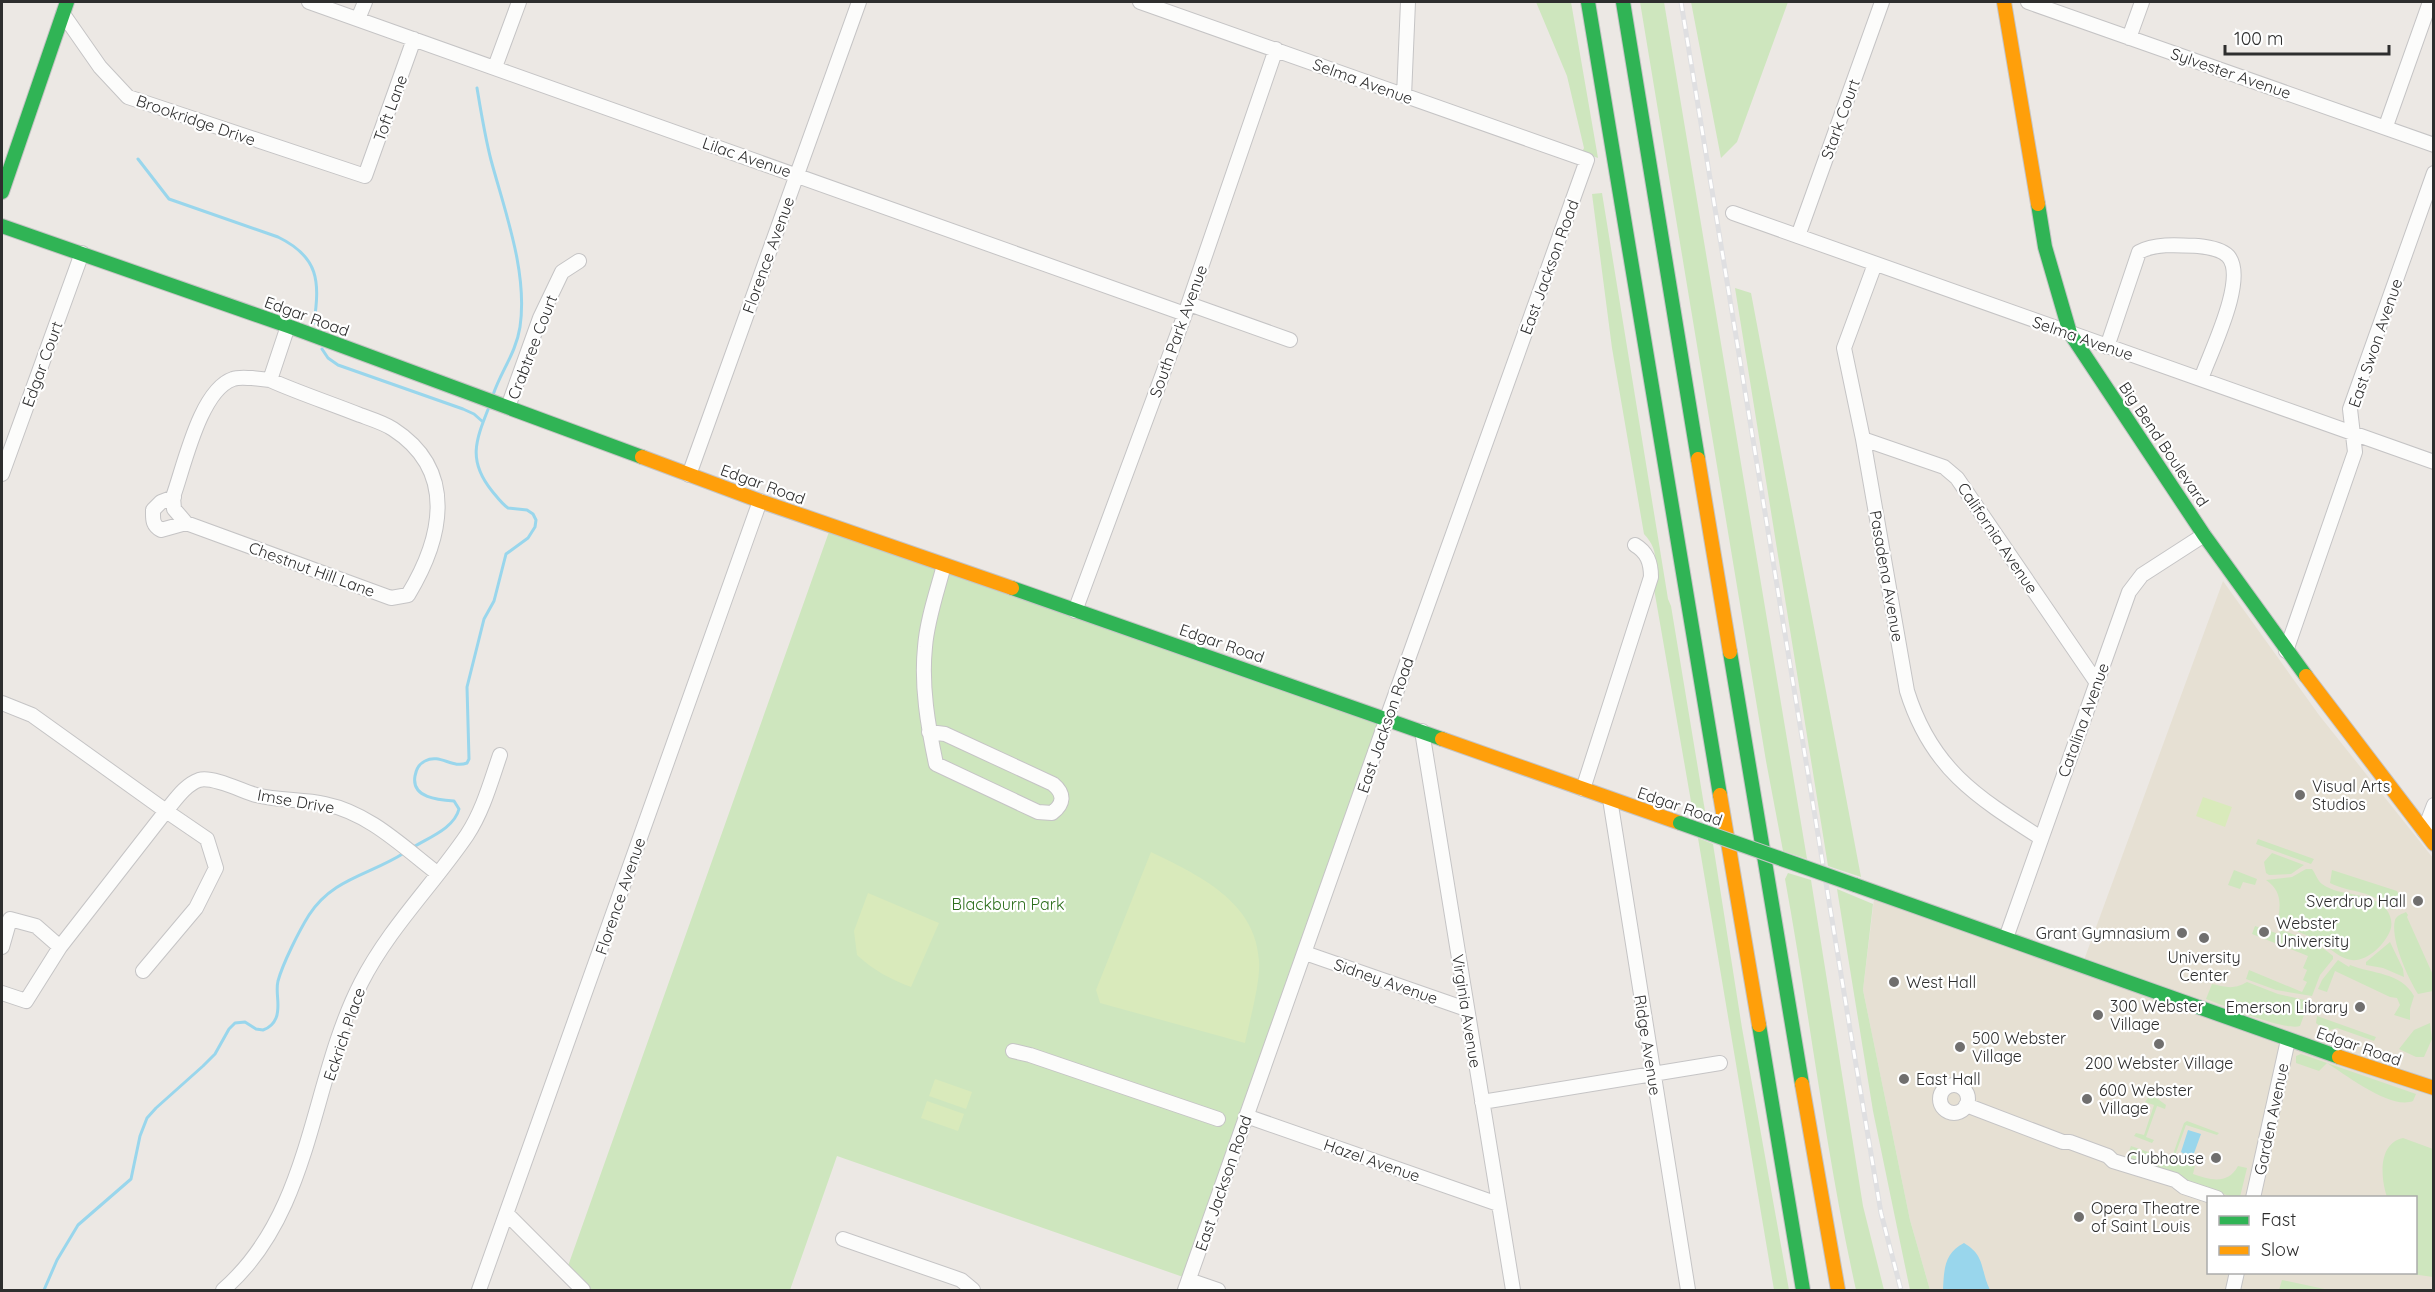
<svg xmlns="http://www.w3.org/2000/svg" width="2435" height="1292" font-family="Quicksand,sans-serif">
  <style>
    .education { fill: #e6e0d3; fill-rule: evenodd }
    .green { fill: #cee6be }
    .pitch { fill: #d9eabb }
    .water { fill: #99d6ec }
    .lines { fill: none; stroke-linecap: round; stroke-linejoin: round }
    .stream { stroke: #99d6ec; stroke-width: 3 }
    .street-casing { stroke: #c5c4c5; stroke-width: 16 }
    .fast-casing { stroke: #c5c4c5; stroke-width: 16 }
    .slow-casing { stroke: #c5c4c5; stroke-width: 16 }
    .street { stroke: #fcfcfb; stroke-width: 14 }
    .fast { stroke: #30b455; stroke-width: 14 }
    .slow { stroke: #ff9f0a; stroke-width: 14 }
    .rail-casing { stroke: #dfdfe1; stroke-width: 5 }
    .rail { stroke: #fff; stroke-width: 3; stroke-dasharray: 9; stroke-linecap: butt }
    .fast-bridge-casing { stroke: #c5c4c5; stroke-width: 16; stroke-linecap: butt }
    .fast-bridge { stroke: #30b455; stroke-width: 14 }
    .poi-dot { fill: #706f6e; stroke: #fff; stroke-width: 2 }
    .labels { text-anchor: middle; stroke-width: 4.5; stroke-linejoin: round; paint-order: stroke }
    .street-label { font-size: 16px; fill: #2e2e2e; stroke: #fff }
    .poi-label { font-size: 16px; fill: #2e2e2e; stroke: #fff; text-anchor: start }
    .park-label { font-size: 16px; fill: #2c6e1b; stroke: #fff }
  </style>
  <rect width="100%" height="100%" fill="#ece8e4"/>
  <path class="education" d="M 2223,581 L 2319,715 L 2433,858 L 2433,1290 L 1930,1290 L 1910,1220 L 1863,990 L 1874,899 L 2080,971 ZM 2208,1198 L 2416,1198 L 2416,1272 L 2208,1272 Z"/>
  <path class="green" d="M 1536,2 L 1571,2 L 1598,158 L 1582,152 L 1584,148 L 1567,76 Z
    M 1640,2 L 1664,2 L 1807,859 L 1783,851 L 1766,761 Z
    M 1691,2 L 1788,2 L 1737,142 L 1721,158 Z
    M 1602,193 L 1668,599 L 1671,606 L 1705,811 L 1693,813 L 1653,583 C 1656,563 1659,550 1644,534 L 1612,348 L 1592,194 Z
    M 1735,288 L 1751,293 L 1861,877 L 1828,866 Z
    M 830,529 L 1383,720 L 1186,1278 L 837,1156 L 790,1290 L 591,1290 L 568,1266 Z
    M 1698,838 L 1713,844 L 1742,1028 L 1789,1290 L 1774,1290 Z
    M 2258,839 L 2314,859 L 2311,864 L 2256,844 Z
    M 2272,853 L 2304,865 L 2291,874 L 2269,875 L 2266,873 L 2264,862 Z
    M 2306,869 L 2312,869 C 2316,874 2317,880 2322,884 C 2342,898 2369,890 2386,909 C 2391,915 2393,924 2390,931 C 2384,946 2364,965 2347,959 C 2335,955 2326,944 2315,939 C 2304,933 2292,930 2281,925 L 2282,921 L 2278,919 C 2281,903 2281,890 2266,880 L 2292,877 Z
    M 2234,870 L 2257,879 L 2255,885 L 2243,882 L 2240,889 L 2228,885 Z
    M 2332,870 L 2397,891 L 2400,898 L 2396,902 L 2396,909 L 2392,910 C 2371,889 2353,894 2330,883 Z
    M 1788,873 L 1811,880 L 1863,1206 L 1884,1290 L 1856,1290 C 1826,1155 1810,1016 1785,879 Z
    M 1837,889 L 1873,904 L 1863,990 L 1910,1220 L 1930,1290 L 1910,1290 L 1873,1111 Z
    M 2406,912 L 2408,915 L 2407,917 L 2433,975 L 2433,991 L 2418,994 C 2408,978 2390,939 2395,920 C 2397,915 2402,914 2406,912 Z
    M 2255,926 L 2279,934 L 2281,930 C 2300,937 2317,942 2333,956 L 2333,959 L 2320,975 L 2312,996 L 2276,990 L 2246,979 L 2249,970 L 2302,992 L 2307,982 L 2303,980 L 2307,970 L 2303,968 L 2308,956 L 2252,934 Z
    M 2390,942 L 2403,969 L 2404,977 L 2383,968 L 2366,965 L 2366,962 Z
    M 2338,960 L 2349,967 L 2350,965 C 2372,974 2401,972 2414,996 L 2410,1009 L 2410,1020 L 2394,1015 L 2400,1005 L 2397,998 L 2390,997 L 2335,971 L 2327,992 L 2318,989 L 2322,980 Z
    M 2247,982 L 2278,994 L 2309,1001 L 2300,1026 C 2285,1031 2225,1006 2206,999 L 2212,984 C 2227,987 2233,990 2247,982 Z
    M 2317,1016 L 2376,1037 L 2374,1041 L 2337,1028 L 2326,1031 L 2316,1023 Z
    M 2430,1023 L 2432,1039 L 2424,1057 L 2416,1057 L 2399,1049 L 2414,1030 Z
    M 2301,1054 L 2416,1094 L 2413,1101 C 2391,1110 2346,1075 2327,1063 L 2319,1071 L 2296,1063 L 2296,1056 Z
    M 2155,1097 L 2166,1105 L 2165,1109 L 2157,1106 L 2146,1137 L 2154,1140 L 2152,1143 L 2134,1136 L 2136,1133 L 2144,1135 L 2154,1105 L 2145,1102 L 2148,1098 Z
    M 2187,1121 L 2219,1133 L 2217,1135 L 2186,1125 L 2174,1158 L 2195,1166 L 2193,1174 C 2210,1180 2228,1185 2238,1166 L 2247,1168 L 2240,1197 L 2232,1197 L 2126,1159 L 2131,1146 L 2171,1160 L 2184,1123 Z
    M 2403,1138 L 2433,1149 L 2433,1277 L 2405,1273 L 2416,1272 L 2416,1198 L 2387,1197 C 2381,1179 2377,1144 2403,1138 Z
    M 2282,1280 L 2329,1290 L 2279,1290 Z"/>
  <path class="pitch" d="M 2203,797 L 2232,807 L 2225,827 L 2196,816 Z
    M 1151,852 C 1198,875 1256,901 1259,961 C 1261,980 1249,1023 1245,1043 L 1100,1003 L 1096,990 Z
    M 868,893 L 939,923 L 911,987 C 890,979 873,970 857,955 L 854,931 Z
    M 935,1079 L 972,1092 L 966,1109 L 929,1096 Z
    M 927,1101 L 964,1114 L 958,1131 L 921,1118 Z"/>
  <path class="water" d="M 2188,1130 L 2201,1134 L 2193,1156 L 2189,1157 L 2181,1152 Z
    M 1964,1243 C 1986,1256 1980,1270 1990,1290 L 1943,1290 C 1944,1270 1944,1253 1964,1243 Z"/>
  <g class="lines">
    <path class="stream" d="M 477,88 C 481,112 485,137 491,160 C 505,212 528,273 520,327 C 516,353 501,371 493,395
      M 138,159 L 169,199 L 278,237 C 319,257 320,281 314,323
      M 322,349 L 328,358 L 338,365 L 463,409 L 474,414 L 483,422
      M 412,848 C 427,838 454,829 459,809 L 454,801 C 439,800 411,798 415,776 C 416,770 419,764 425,761 C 440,753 452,769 467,763 L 469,759 L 467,687 L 484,619 L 494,601 L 506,554 L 528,538 L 535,527 L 536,520 L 533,514 L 527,510 L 508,508 C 502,504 497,497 492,491 C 467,460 476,440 489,407
      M 44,1290 L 57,1260 L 78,1225 L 131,1179 L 140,1136 L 147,1118 L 156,1108 L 203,1066 L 215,1054 L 229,1029 L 235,1023 L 245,1022 L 256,1029 L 263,1030 C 269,1028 274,1023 276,1018 C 281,1006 275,993 278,981 C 283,963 299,931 309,915 C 333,878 370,875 404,853"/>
    <g class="street-casing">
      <path id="street" d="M 309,2 L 1185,314
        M 1140,2 L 1587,160 L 1387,718 L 1185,1290
        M 2028,2 L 2434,145
        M 63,14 L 100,67 L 128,97 L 365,176 L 414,39
        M 358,19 L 365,2
        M 2129,38 L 2142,2
        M 495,67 L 519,2
        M 1404,96 L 1408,2
        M 2386,126 L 2430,2
        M 1733,213 L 2434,462
        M 1798,236 L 1882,2
        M 1875,264 L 1844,348 L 1863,439 L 1907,691 C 1931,768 1975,796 2041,838
        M 1189,304 L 1290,340
        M 2107,347 L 2139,252 C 2155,243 2179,245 2198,246 C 2208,247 2221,249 2228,256 C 2248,278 2210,353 2201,379
        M 252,378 L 270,380 C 299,393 330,403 360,415 C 371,419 384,423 393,429 C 458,471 442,539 408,595 L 391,598 L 186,523 L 174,509 L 173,497 C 184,467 200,390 233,379 C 238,377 247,378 252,378 Z
        M 270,380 L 288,326
        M 508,407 L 540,318 L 562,272 L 579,261
        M 1863,439 L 1944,467 L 1957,478 L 2097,683
        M 2,474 L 82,253
        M 689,475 L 859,2
        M 174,497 L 161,502 L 153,510 C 153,519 152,525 161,530 L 186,523
        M 1075,611 L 1185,314 L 1276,49
        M 2286,651 L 2355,452 L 2350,409 L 2434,173
        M 2,703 L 32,715 L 166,811 C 176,799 185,785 199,780 C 213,776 242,791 256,795 C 279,801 302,799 325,804 C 369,813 402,846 437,873
        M 1422,731 L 1513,1290
        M 929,732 L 945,734 L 1053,784 C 1065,794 1064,804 1052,813 L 1038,812 L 936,764 C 928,726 921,686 925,647 C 927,620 937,592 944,565
        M 1583,789 L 1651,577 C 1651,562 1647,552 1635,545
        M 1610,799 L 1688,1290
        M 2424,831 L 2434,805
        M 2006,938 L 2129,592 L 2142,575 L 2204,535
        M 2,947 L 10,919 L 36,926 L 60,947
        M 1305,953 L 1466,1009
        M 2,993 L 26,1001 L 60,947 L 166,811 L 207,839 L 216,868 L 196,908 L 143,971
        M 1013,1051 L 1030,1055 L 1218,1119
        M1940 1099a14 14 0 1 1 28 0a14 14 0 1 1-28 0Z
        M 1482,1102 L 1720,1063
        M 1966,1105 L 2063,1142 L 2070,1142 L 2108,1156 L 2113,1161 L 2175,1180 L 2184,1187 L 2217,1198
        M 1246,1116 L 1498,1204
        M 2253,1198 L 2288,1040
        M 507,1214 L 583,1290
        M 843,1239 L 961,1280 L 973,1290
        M 1189,1280 L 1218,1290
        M 223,1290 C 313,1212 310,1082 361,983 C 389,928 433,885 467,835 C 483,811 491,781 500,755
        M 479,1290 L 760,501
        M 2233,1290 L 2237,1272"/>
    </g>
    <g class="fast-casing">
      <path id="fast" d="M 1588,2 L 1720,795
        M 1623,2 L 1698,459
        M 2,192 L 67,2
        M 2038,204 L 2045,247 L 2070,333 L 2204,535 L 2306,676
        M 2,226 L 288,326 L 642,457
        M 1012,588 L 1442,739
        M 1730,652 L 1802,1084
        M 1855,885 L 2339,1057
        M 1759,1025 L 1803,1290"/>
    </g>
    <g class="slow-casing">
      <path id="slow" d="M 2004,2 L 2038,204
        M 642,457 L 760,501 L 1012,588
        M 1698,459 L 1730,652
        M 2306,676 L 2434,844
        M 1442,739 L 1680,823
        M 1720,795 L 1759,1025
        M 2339,1057 L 2434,1088
        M 1802,1084 L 1838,1290"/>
    </g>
    <use href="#street" class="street"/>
    <use href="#fast" class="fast"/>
    <use href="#slow" class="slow"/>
    <g class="rail-casing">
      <path id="rail" d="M 1681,2 L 1851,1035 L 1881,1213 L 1901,1290"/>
    </g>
    <use href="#rail" class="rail"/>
    <g class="fast-bridge-casing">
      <path id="fast-bridge" d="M 1680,823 L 1855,885"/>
    </g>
    <use href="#fast-bridge" class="fast-bridge"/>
  </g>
  <g class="poi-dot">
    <circle cx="2300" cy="795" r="6"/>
    <circle cx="2418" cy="901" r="6"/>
    <circle cx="2264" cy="932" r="6"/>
    <circle cx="2182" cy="933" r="6"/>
    <circle cx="2204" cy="938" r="6"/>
    <circle cx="1894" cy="982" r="6"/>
    <circle cx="2360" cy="1007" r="6"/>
    <circle cx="2098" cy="1015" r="6"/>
    <circle cx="2159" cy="1044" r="6"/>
    <circle cx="1960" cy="1047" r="6"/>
    <circle cx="1904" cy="1079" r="6"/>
    <circle cx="2087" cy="1099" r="6"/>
    <circle cx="2216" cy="1158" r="6"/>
    <circle cx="2079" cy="1217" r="6"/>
  </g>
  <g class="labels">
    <g class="street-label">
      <text transform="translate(2231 73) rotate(19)" y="6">Sylvester Avenue</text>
      <text transform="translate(1363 81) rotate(20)" y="6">Selma Avenue</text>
      <text transform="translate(390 108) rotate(-70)" y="6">Toft Lane</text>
      <text transform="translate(1840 119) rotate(-70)" y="6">Stark Court</text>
      <text transform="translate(196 120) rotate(19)" y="6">Brookridge Drive</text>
      <text transform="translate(747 157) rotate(19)" y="6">Lilac Avenue</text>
      <text transform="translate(768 255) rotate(-70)" y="6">Florence Avenue</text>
      <text transform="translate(1549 267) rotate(-70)" y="6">East Jackson Road</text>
      <text transform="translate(307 316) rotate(20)" y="6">Edgar Road</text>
      <text transform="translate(1178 331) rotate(-70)" y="6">South Park Avenue</text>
      <text transform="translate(2083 338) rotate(19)" y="6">Selma Avenue</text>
      <text transform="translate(2375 343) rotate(-71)" y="6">East Swon Avenue</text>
      <text transform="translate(532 347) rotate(-69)" y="6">Crabtree Court</text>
      <text transform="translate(42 364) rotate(-70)" y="6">Edgar Court</text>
      <text transform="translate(2164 444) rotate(56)" y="6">Big Bend Boulevard</text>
      <text transform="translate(763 484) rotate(20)" y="6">Edgar Road</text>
      <text transform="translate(1998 538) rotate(56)" y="6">California Avenue</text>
      <text transform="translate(312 569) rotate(20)" y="6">Chestnut Hill Lane</text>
      <text transform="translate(1887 576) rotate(80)" y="6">Pasadena Avenue</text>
      <text transform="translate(1222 643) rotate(19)" y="6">Edgar Road</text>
      <text transform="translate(2083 720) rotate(-70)" y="6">Catalina Avenue</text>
      <text transform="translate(1385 725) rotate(-71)" y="6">East Jackson Road</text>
      <text transform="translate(296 801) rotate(10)" y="6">Imse Drive</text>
      <text transform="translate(1680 806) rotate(19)" y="6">Edgar Road</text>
      <text transform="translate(620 896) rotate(-71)" y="6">Florence Avenue</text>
      <text transform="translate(1386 981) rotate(19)" y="6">Sidney Avenue</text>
      <text transform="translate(1467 1011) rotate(81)" y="6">Virginia Avenue</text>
      <text transform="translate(344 1034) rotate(-71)" y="6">Eckrich Place</text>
      <text transform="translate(1648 1045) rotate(81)" y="6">Ridge Avenue</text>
      <text transform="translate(2359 1046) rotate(19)" y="6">Edgar Road</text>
      <text transform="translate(2271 1119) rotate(-78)" y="6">Garden Avenue</text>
      <text transform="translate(1372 1160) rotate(19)" y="6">Hazel Avenue</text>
      <text transform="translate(1223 1183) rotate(-71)" y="6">East Jackson Road</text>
    </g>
    <g class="poi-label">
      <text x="2312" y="792">Visual Arts<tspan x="2312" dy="18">Studios</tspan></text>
      <text x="2406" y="907" text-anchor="end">Sverdrup Hall</text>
      <text x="2276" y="929">Webster<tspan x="2276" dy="18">University</tspan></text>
      <text x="2170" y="939" text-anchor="end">Grant Gymnasium</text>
      <text x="2204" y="963" text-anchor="middle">University<tspan x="2204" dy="18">Center</tspan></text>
      <text x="1906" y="988">West Hall</text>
      <text x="2110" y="1012">300 Webster<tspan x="2110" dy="18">Village</tspan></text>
      <text x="2348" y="1013" text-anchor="end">Emerson Library</text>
      <text x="1972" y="1044">500 Webster<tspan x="1972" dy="18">Village</tspan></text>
      <text x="2159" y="1069" text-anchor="middle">200 Webster Village</text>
      <text x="1916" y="1085">East Hall</text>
      <text x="2099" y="1096">600 Webster<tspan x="2099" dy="18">Village</tspan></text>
      <text x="2204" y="1164" text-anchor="end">Clubhouse</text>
      <text x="2091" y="1214">Opera Theatre<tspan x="2091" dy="18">of Saint Louis</tspan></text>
    </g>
    <g class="park-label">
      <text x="1008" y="910">Blackburn Park</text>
    </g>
  </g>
  <rect width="2435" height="1292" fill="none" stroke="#2e2e2e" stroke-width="6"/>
  <rect x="2207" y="1196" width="210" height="78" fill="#ffffff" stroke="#ababab" stroke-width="1.5"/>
  <rect x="2219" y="1216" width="30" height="9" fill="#30b455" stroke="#ababab" stroke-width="1.5"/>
  <text x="2261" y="1226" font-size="18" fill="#2e2e2e">Fast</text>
  <rect x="2219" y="1246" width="30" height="9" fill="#ff9f0a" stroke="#ababab" stroke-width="1.5"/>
  <text x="2261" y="1256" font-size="18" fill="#2e2e2e">Slow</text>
  <path d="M2225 45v9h164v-9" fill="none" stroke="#2e2e2e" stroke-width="3"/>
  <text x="2234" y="45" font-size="18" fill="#2e2e2e" stroke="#ffffff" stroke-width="4.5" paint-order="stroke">100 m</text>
</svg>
